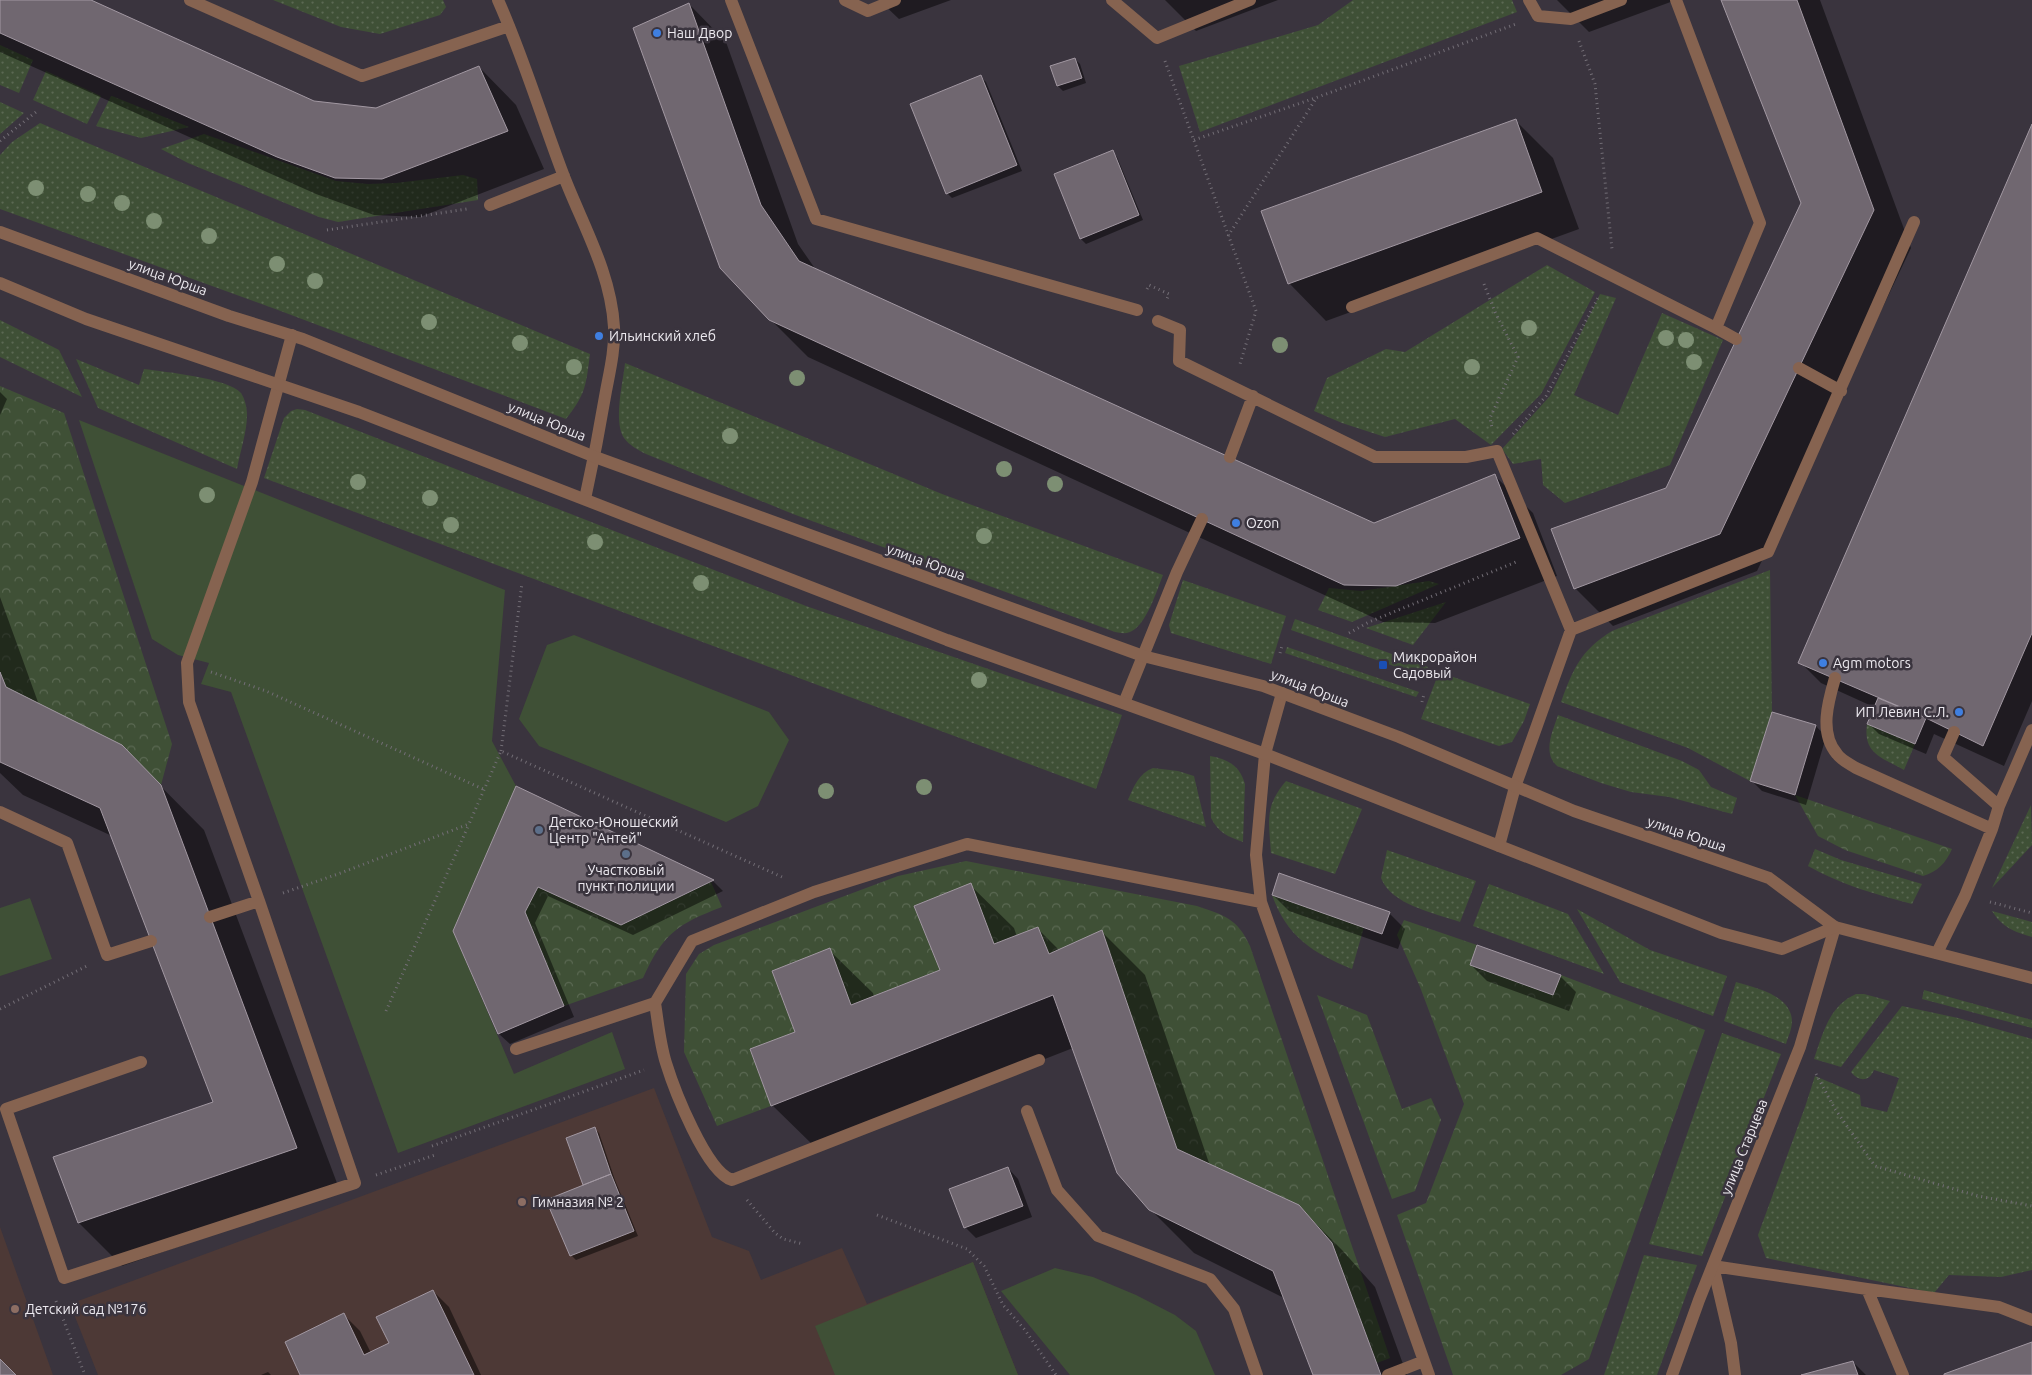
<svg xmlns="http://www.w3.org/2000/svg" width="2032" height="1375" font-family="Ubuntu,sans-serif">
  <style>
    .education { fill: #4d3936 }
    .grass { fill: url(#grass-dots) }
    .forest { fill: url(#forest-crowns) }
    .park { fill: #3f5036 }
    .shadow { fill: #0007 }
    .building { fill: #706770; stroke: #a298a2 }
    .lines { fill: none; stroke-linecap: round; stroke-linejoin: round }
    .path { stroke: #736e76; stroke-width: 3; stroke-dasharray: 1 4; stroke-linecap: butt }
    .service { stroke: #866350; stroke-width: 12 }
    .minor { stroke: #866350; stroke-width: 12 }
    .tertiary { stroke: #866350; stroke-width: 12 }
    .tree { fill: #7d8f73 }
    .shop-dot { fill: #3f7fe0; stroke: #3a343e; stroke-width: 2 }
    .transit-dot { fill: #1a4fb4; stroke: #3a343e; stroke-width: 2 }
    .service-dot { fill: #5c6f8a; stroke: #3a343e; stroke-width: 2 }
    .education-dot { fill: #8d6e63; stroke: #3a343e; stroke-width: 2 }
    .labels { text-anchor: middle; stroke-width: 5; stroke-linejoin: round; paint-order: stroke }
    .poi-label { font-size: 14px; fill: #ece9ef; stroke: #3a343e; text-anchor: start }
    .street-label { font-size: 14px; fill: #ece9ef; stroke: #3a343e }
  </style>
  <defs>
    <pattern id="grass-dots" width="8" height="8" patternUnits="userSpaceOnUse" patternTransform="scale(1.25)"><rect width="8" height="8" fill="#3f5036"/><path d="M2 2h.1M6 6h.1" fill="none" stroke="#5b6953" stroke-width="1.8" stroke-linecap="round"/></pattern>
    <pattern id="forest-crowns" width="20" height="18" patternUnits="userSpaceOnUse" patternTransform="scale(1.25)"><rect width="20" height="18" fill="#3f5036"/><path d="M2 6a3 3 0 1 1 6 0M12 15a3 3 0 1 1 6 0" fill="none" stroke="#5b6953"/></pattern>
  </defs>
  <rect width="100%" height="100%" fill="#3a343e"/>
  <path class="education" d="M 654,1088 L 712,1237 L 749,1251 L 761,1280 L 842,1248 L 867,1304 L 973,1262 L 1018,1375 L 98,1375 L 70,1304 Z
    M 0,1227 L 53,1375 L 0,1375 Z"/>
  <path class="grass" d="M 273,0 L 443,0 L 446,7 L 440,15 L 380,34 L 341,27 Z
    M 1353,0 L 1512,0 L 1517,12 L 1200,132 L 1179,66 L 1318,25 Z
    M 0,45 L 33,60 L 19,93 L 0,85 Z
    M 46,71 L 101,96 L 87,124 L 33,100 Z
    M 111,96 L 112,96 L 189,127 L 141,138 L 96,126 Z
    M 0,102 L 24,113 L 0,134 Z
    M 40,123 L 590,354 C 586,385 586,394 566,419 L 278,310 L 0,209 L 0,155 L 12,142 Z
    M 204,134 L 336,181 L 368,184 L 396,183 L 463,175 L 477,179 L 478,200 L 338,222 L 319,217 L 188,163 L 161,149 Z
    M 1547,265 L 1595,292 L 1541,394 L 1491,445 L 1455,419 L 1385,437 L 1342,423 L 1314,411 L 1327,378 L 1386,349 L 1405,352 Z
    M 1600,294 L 1616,298 L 1574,395 L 1618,415 L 1662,313 L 1723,340 L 1670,465 L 1565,503 L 1543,485 L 1541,459 L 1513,464 L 1502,449 L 1550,396 Z
    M 0,320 L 59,350 L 82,397 L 0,357 Z
    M 76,359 L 139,385 L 144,369 C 165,372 228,378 241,393 C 245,399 247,408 247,415 C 247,432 240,452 237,469 L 98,408 Z
    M 625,363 L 942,494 L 1163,575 C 1157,590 1146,626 1130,632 C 1125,634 1120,633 1115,632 L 793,514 L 646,454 C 638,450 629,445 624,438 C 613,421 623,383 625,363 Z
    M 297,409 L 305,410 L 806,606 L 1122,715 L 1096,789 L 264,478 L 284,418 L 291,411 Z
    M 1770,570 L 1772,712 L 1750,781 L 1688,748 L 1561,702 C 1573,669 1581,650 1612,631 Z
    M 1183,580 L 1286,616 L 1271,664 L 1171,633 L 1169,625 Z
    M 1429,581 L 1439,584 L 1352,622 L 1318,610 L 1329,588 L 1361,591 Z
    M 1446,602 L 1413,645 L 1366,628 Z
    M 1295,619 L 1428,667 L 1425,677 L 1291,630 Z
    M 1287,647 L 1419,692 L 1416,697 L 1285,653 Z
    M 1439,672 L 1530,704 L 1524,721 L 1512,742 L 1499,746 L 1421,719 Z
    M 1558,715 L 1682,761 L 1699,770 L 1711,787 L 1737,798 L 1732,814 L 1669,797 L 1631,792 L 1601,783 L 1557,766 C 1542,752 1553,731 1558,715 Z
    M 1867,724 L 1915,744 L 1904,770 C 1881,757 1863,754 1867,724 Z
    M 1210,756 C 1228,759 1240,766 1245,784 L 1243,842 C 1228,837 1218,832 1211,818 Z
    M 1153,768 L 1178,771 L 1194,776 L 1206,827 L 1128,800 C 1134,786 1139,773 1153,768 Z
    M 1286,781 L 1362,809 L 1335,874 L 1271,853 C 1269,821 1264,807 1286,781 Z
    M 2031,805 L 2032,845 L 1992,888 Z
    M 1815,849 L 1841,860 L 1922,884 L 1912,904 C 1874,894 1842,885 1808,866 Z
    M 1387,850 L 1476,881 L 1460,922 C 1435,913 1391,905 1381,878 Z
    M 1489,884 L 1568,914 L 1604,974 L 1473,926 Z
    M 1272,895 L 1364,927 L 1352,969 C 1313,953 1287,937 1272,895 Z
    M 1577,909 L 1650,950 L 1727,976 L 1713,1016 L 1620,982 Z
    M 1992,911 L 2032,922 L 2032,937 C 2014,932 2002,927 1992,911 Z
    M 1736,982 C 1756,988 1791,995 1792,1021 C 1792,1029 1788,1037 1786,1044 L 1724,1021 Z
    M 1924,990 L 2032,1020 L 2032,1028 L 1922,999 Z
    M 1856,994 L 1864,994 L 1890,1001 L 1841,1067 L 1814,1059 C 1823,1033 1829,1006 1856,994 Z
    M 1902,1006 L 1958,1018 L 2032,1039 L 2032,1270 L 2001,1277 L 1949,1275 L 1934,1293 L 1766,1258 L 1758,1235 L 1805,1107 L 1815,1076 L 1860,1095 L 1861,1106 L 1887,1112 L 1899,1078 L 1874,1070 C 1869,1082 1859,1082 1851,1072 Z
    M 1722,1033 L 1781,1054 L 1702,1256 L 1649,1244 Z
    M 1644,1255 L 1697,1265 L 1657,1375 L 1604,1375 Z"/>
  <path class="forest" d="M 0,386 L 64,413 L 172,744 L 161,785 L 6,687 L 0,672 Z
    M 1795,795 L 1952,849 C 1946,863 1937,872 1923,876 L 1845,850 L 1818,836 Z
    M 966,861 L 1197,906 C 1224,915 1238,919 1250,946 L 1390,1358 L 1377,1363 L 1332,1243 L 1299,1205 L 1177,1149 L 1049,954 L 994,944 L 970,884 L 914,906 L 940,970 L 851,1005 L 829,949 L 772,971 L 795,1032 L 750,1050 L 771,1106 L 717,1126 L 684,1052 L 686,974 L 699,954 L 714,945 L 898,876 Z
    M 711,882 L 722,907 C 677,924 663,934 643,978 L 564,1006 L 525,912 L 538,887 L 622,925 Z
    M 1404,920 L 1477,945 L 1470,965 L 1553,995 L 1561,975 L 1705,1030 L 1589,1359 L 1561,1375 L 1453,1375 L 1397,1215 L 1426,1203 L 1464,1104 L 1420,987 L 1397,935 Z
    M 1317,995 L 1367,1015 L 1402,1109 L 1431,1098 L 1441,1120 L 1415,1191 L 1392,1199 Z"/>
  <path class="park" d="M 79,420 L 505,590 L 492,741 L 516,786 L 453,931 L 514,1074 L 612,1032 L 625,1069 L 398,1153 L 231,692 L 201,684 L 209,663 L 178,655 L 152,639 Z
    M 574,635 L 769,712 L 789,740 L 758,806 L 726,822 L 539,746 L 519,719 L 547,645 Z
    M 30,898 L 52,959 L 0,976 L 0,908 Z
    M 973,1262 L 1018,1375 L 835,1375 L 815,1326 Z
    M 1055,1268 L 1093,1277 L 1136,1295 L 1175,1315 L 1196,1331 L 1215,1375 L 1070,1375 L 1001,1291 Z"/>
  <path class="shadow" d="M 0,0 L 87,0 L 313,102 L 376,110 L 479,67 L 516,105 L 544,169 L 420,217 L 374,215 L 316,194 L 0,52 Z
    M 879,0 L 951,0 L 899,19 Z
    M 1165,0 L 1278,0 L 1196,31 Z
    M 1557,0 L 1676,0 L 1589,32 Z
    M 1723,0 L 1820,0 L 1911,248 L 1757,571 L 1613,626 L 1575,588 L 1667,489 L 1802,204 Z
    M 689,4 L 726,42 L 798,244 L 816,270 L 1374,524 L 1495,476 L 1533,513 L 1557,576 L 1435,623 L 1383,622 L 808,357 L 770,319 Z
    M 1075,59 L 1080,64 L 1086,83 L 1063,91 L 1058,86 L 1051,67 Z
    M 981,77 L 986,82 L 1022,171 L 952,198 L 947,193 Z
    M 1516,121 L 1553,158 L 1579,229 L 1326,321 L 1289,283 Z
    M 2032,126 L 2032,701 L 2004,766 L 1934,734 L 1926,754 L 1879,734 L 1869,724 L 1876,708 L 1821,683 L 1800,662 Z
    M 1112,152 L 1117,157 L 1143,220 L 1086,244 L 1081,239 L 1056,175 Z
    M 0,392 L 7,399 L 0,415 Z
    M 0,597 L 39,705 L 121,746 L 204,830 L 340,1191 L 122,1266 L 79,1223 L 214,1103 L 112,836 L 23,795 L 0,773 Z
    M 1773,713 L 1816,726 L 1826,737 L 1806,805 L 1762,791 L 1752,781 Z
    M 516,788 L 713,881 L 723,891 L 633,935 L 548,896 L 535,923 L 574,1017 L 510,1044 L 499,1034 Z
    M 970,885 L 1014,928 L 1017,937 L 1038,929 L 1060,951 L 1102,932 L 1145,975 L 1210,1166 L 1298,1206 L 1342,1250 L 1375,1287 L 1407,1375 L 1314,1375 L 1284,1298 L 1194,1253 L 1150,1209 L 1073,1048 L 816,1148 L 772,1105 L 797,1032 L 829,950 L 873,993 L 874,997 L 941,971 Z
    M 1273,895 L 1389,913 L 1405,929 L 1398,949 L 1289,911 Z
    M 1471,965 L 1560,976 L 1576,992 L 1569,1011 L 1487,981 Z
    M 594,1128 L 599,1133 L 615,1180 L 638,1236 L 576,1260 L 571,1255 L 585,1185 L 567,1138 Z
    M 1008,1168 L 1018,1179 L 1032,1217 L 976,1238 L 965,1227 Z
    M 433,1291 L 449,1307 L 481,1375 L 302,1375 L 344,1315 L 360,1331 L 371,1353 L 390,1344 Z
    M 1853,1362 L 1866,1375 L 1805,1375 Z
    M 268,1372 L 271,1375 L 261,1375 Z"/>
  <path class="building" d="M 0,0 L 91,0 L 314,101 L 376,108 L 479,66 L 508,131 L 382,179 L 335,178 L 277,157 L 0,33 Z
    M 1721,0 L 1797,0 L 1874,210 L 1720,534 L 1574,589 L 1551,529 L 1666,488 L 1801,203 Z
    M 689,3 L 761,205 L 799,261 L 1374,523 L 1495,474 L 1520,538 L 1396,586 L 1344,585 L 769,320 L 720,268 L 633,28 Z
    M 1075,58 L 1082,78 L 1057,86 L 1050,66 Z
    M 981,75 L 1017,165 L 946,194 L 910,104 Z
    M 1516,119 L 1542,192 L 1288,284 L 1261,211 Z
    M 2032,124 L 2032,633 L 1983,746 L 1926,718 L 1798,663 Z
    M 1113,150 L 1139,215 L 1080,239 L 1054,174 Z
    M 0,672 L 6,687 L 122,745 L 161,785 L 297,1148 L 78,1223 L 53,1157 L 213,1102 L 100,808 L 0,762 Z
    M 1878,698 L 1926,718 L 1915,744 L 1867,724 Z
    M 1772,712 L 1816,725 L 1795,795 L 1750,781 Z
    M 516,786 L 714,880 L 621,925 L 538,887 L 525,912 L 564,1006 L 498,1034 L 453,931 Z
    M 1279,873 L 1390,912 L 1382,934 L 1272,895 Z
    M 971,883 L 994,944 L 1038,927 L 1049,954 L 1102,930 L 1177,1149 L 1299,1205 L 1332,1243 L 1381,1375 L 1313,1375 L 1273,1271 L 1149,1210 L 1117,1173 L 1053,995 L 771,1106 L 750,1049 L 795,1032 L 772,971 L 830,948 L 851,1005 L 940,970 L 914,906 Z
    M 1477,945 L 1561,975 L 1553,995 L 1470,965 Z
    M 595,1127 L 611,1174 L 583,1185 L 566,1138 Z
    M 1008,1167 L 1023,1206 L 964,1228 L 949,1189 Z
    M 611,1174 L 634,1231 L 570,1256 L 546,1200 Z
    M 433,1290 L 474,1375 L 300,1375 L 285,1342 L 344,1313 L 364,1355 L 389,1343 L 376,1317 Z
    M 2032,1342 L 2032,1375 L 1944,1375 L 1944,1374 Z
    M 0,1359 L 16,1375 L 0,1375 Z
    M 1853,1361 L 1858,1375 L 1801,1375 Z"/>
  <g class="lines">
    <path class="path" d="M 1579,41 L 1595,84 L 1612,249
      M 1165,61 L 1256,311 L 1240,364
      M 1194,140 L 1318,97 L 1516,24
      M 0,141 L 36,112
      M 327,230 L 467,209
      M 1228,236 L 1317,97
      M 1484,284 L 1495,312 L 1518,357 L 1490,418 L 1492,428
      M 1147,289 L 1149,285 L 1169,294 L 1167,299
      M 1513,434 L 1546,396 L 1599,296
      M 1349,633 L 1369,622 L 1516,562
      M 1280,653 L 1282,646
      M 211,672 L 266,691 L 483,789
      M 1431,679 L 1434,669
      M 1422,702 L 1424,694
      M 501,751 L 522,583
      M 283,893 L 338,874 L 469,824 L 501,751 L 782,877
      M 1990,902 L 2032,913
      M 0,1009 L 87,966
      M 386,1011 L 469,824
      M 1816,1074 L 1835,1109 L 1875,1166 L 1978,1196 L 2032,1206
      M 432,1146 L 644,1070
      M 376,1175 L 435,1155
      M 747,1200 L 775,1233 L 783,1239 L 803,1244
      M 877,1215 L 967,1249 L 984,1266 L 1003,1305 L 1025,1330 L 1056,1375
      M 56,1301 L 85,1375"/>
    <path class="service" d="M 190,0 L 362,76 L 509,26
      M 498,0 C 523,56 541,116 563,174 C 582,224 611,272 614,327 C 615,349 610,370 606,391 C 600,427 593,463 585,499
      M 731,0 L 816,219 L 1137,310
      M 845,0 L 868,11 L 895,0
      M 1112,0 L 1157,38 L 1250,0
      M 1529,0 L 1538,16 L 1571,19 L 1621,0
      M 1676,0 L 1760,223 L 1716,328 L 1736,339
      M 490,205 L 564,176
      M 1352,307 L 1537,238 L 1716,328
      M 1158,321 L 1180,330 L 1179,361 L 1375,457 L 1466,457 L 1497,451 L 1571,630 L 1515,787 L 1499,846
      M 1799,368 L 1841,391
      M 1230,457 L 1253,396
      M 1571,630 L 1768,552 L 1914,222
      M 1835,678 C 1828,702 1819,733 1837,754 C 1841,760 1850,764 1856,768 L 1992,829
      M 1282,693 L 1265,754 L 1256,855 L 1261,902 L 1424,1361 L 1388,1375
      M 1124,703 L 1177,572 L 1202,519
      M 1954,732 L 1943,757 L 1999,806
      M 0,812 L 67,843 L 107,955 L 151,941
      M 210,917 L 259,901 L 189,702 L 187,663 L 252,482 L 292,335
      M 1937,953 L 1965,896 L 1992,829 L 1999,806 L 2032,730
      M 516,1049 L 655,1003
      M 1039,1060 L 732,1180 C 706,1172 674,1089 666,1063 C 660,1044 658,1022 655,1003 L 692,941 L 814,892 L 967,844 L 1261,902
      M 141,1062 L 6,1109 L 64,1278 L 355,1183 L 259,901
      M 1027,1111 L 1057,1190 L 1098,1236 L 1210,1279 L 1234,1309 L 1257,1375
      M 1867,1289 L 1903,1375
      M 1424,1361 L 1429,1375
      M 1735,1375 L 1731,1343 L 1713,1266 L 1867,1289 L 1999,1307 L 2032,1320"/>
    <path class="minor" d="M 1672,1375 L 1699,1300 L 1800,1047 L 1835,927 L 2032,978"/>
    <path class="tertiary" d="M 0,232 L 229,316 L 303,339 L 595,457 L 1143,656 L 1263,686 L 1399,737 L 1574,811 L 1769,878 L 1835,927
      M 0,283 L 86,319 L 359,412 L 947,640 L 1265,754 L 1721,933 L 1782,949 L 1835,927"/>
  </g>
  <g class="tree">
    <circle cx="36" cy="188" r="8"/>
    <circle cx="88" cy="194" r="8"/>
    <circle cx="122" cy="203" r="8"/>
    <circle cx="154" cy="221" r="8"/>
    <circle cx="209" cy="236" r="8"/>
    <circle cx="277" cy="264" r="8"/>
    <circle cx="315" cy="281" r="8"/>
    <circle cx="429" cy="322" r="8"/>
    <circle cx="1529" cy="328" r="8"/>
    <circle cx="1666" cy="338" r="8"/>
    <circle cx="1686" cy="340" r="8"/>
    <circle cx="520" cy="343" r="8"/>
    <circle cx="1280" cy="345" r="8"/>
    <circle cx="1694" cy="362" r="8"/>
    <circle cx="574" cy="367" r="8"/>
    <circle cx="1472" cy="367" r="8"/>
    <circle cx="797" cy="378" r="8"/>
    <circle cx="730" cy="436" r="8"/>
    <circle cx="1004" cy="469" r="8"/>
    <circle cx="358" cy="482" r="8"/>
    <circle cx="1055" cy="484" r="8"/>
    <circle cx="207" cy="495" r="8"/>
    <circle cx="430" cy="498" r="8"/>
    <circle cx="451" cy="525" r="8"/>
    <circle cx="984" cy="536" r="8"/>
    <circle cx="595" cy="542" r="8"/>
    <circle cx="701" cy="583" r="8"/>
    <circle cx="979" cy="680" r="8"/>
    <circle cx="924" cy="787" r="8"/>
    <circle cx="826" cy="791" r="8"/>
  </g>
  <g class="shop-dot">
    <circle cx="657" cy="33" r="5"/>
    <circle cx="599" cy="336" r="5"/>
    <circle cx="1236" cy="523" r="5"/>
    <circle cx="1823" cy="663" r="5"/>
    <circle cx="1959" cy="712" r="5"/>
  </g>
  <rect class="transit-dot" x="1378" y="660" width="10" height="10" rx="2.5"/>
  <g class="service-dot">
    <circle cx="539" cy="830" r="5"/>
    <circle cx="626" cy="854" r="5"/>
  </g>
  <g class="education-dot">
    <circle cx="522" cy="1202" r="5"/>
    <circle cx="15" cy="1309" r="5"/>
  </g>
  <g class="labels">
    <g class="poi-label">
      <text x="667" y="38">Наш Двор</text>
      <text x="609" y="341">Ильинский хлеб</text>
      <text x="1246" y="528">Ozon</text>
      <text x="1393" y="662">Микрорайон<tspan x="1393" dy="16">Садовый</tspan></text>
      <text x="1833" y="668">Agm motors</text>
      <text x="1949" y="717" text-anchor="end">ИП Левин С.Л.</text>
      <text x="549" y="827">Детско-Юношеский<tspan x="549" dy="16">Центр "Антей"</tspan></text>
      <text x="626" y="875" text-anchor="middle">Участковый<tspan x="626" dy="16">пункт полиции</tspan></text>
      <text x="532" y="1207">Гимназия № 2</text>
      <text x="25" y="1314">Детский сад №176</text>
    </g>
    <g class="street-label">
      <text transform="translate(168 277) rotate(20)" y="5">улица Юрша</text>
      <text transform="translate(547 421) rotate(22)" y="5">улица Юрша</text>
      <text transform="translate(926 562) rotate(20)" y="5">улица Юрша</text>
      <text transform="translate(1310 688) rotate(21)" y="5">улица Юрша</text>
      <text transform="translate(1687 834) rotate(19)" y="5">улица Юрша</text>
      <text transform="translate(1744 1147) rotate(-68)" y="5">улица Старцева</text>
    </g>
  </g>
</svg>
